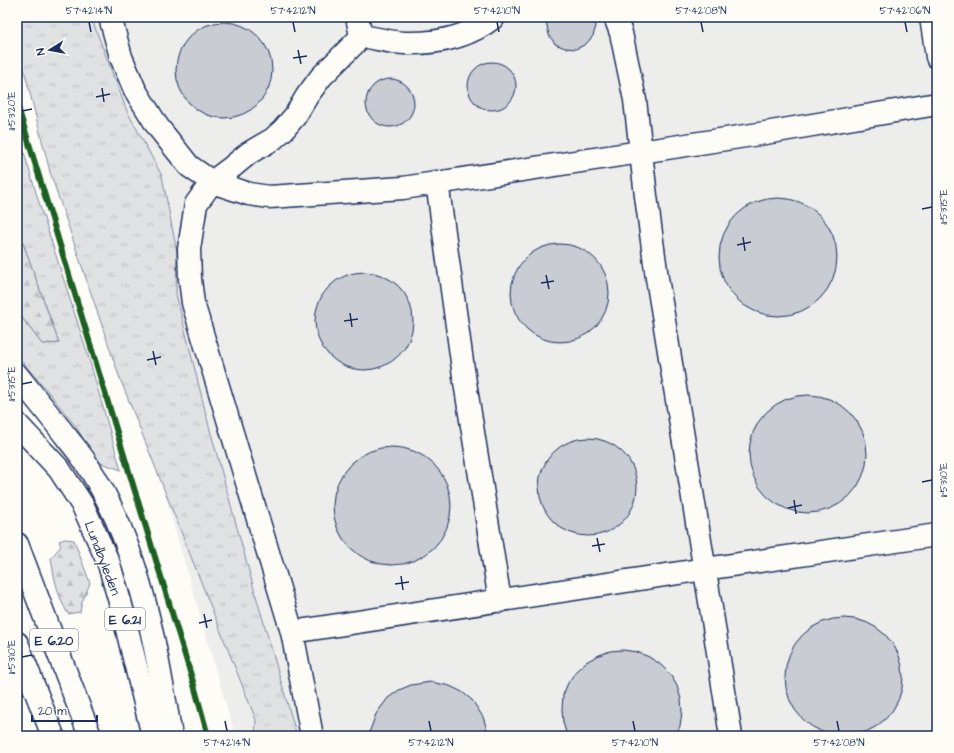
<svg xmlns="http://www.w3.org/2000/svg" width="954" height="753" font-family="'Architects Daughter',sans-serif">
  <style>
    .built { fill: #edeeec }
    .grass { fill: url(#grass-tufts); stroke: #7e88a0 }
    .forest { fill: url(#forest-firs); stroke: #7e88a0 }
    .building { fill: #c9ccd3; stroke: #1b2f5e }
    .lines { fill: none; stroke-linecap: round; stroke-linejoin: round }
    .minor-casing { stroke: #1b2f5e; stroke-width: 25 }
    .highway-casing { stroke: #1b2f5e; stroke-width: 25 }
    .minor { stroke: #fdfcf7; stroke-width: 22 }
    .highway { stroke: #fdfcf7; stroke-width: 22 }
    .cycleway-casing { stroke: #fdfcf7; stroke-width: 8 }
    .cycleway { stroke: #1b5e20; stroke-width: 6 }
    .ticks { fill: none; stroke: #1b2f5e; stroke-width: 1.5 }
    .labels { text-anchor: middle; stroke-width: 3.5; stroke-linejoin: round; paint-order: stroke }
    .shield { fill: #fdfcf7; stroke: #5f6c8c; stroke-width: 1 }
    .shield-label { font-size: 13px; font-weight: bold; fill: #1b2f5e }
    .street-label { font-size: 14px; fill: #1b2f5e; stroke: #fdfcf7 }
    .neatline { fill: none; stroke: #1b2f5e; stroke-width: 1.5 }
    .ticks-label { font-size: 10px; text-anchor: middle; fill: #1b2f5e }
  </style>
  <defs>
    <pattern id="grass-tufts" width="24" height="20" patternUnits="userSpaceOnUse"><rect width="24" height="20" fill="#e0e1e3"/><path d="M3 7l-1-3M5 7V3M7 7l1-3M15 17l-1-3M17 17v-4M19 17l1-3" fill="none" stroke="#c0c1c5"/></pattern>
    <pattern id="forest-firs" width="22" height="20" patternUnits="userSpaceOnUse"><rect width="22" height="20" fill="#e0e1e3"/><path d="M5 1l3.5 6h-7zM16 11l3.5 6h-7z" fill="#c0c1c5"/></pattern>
  </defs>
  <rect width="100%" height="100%" fill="#fdfcf7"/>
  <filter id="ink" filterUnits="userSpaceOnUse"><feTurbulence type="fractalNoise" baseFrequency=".025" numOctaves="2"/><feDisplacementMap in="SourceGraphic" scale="8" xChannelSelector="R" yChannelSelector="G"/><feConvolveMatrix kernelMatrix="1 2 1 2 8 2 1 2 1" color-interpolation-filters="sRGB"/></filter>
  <g filter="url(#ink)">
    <path class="built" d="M 26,17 L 937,17 L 937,736 L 235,736 Z"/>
    <path class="grass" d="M 17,17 L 91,17 L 127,111 L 162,176 L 177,252 L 176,294 L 209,426 L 254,589 L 297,736 L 255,736 L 256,720 L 119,376 L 50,172 L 17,42 Z
      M 17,129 L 41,209 L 88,355 L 121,470 L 98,462 L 76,427 L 50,394 L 17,356 L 17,311 L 42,344 L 59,343 L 17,226 Z"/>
    <path class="forest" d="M 17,226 L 19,232 L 59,343 L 42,344 L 17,311 Z
      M 65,539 L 74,540 L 90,583 L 82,602 L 80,612 L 68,614 C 58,597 54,578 51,558 L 61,546 L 59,541 Z"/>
    <path class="building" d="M 545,17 L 594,17 L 596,26 L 593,36 L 586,44 L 576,49 L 565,48 L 555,44 L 549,35 Z
      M176 70a48 48 0 1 1 96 0a48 48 0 1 1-96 0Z
      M468 86a24 24 0 1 1 48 0a24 24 0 1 1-48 0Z
      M366 103a24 24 0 1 1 48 0a24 24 0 1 1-48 0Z
      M719 257a59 59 0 1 1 118 0a59 59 0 1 1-118 0Z
      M511 293a49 49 0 1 1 98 0a49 49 0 1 1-98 0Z
      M315 321a49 49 0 1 1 98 0a49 49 0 1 1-98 0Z
      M749 454a59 59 0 1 1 118 0a59 59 0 1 1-118 0Z
      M539 487a49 49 0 1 1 98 0a49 49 0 1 1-98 0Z
      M333 506a59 59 0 1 1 118 0a59 59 0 1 1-118 0Z
      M785 677a59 59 0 1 1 118 0a59 59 0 1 1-118 0Z
      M 623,650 L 637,652 L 649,657 L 660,664 L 670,674 L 677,686 L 681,699 L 682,712 L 680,726 L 676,736 L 567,736 L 563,722 L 562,709 L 563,695 L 568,683 L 576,671 L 586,662 L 597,656 L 610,651 Z
      M 431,682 L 450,686 L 462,692 L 472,700 L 483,717 L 489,736 L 368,736 L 376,714 L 388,698 L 399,690 L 411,685 Z"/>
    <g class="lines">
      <g class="minor-casing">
        <path id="minor" d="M 110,17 L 121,57 L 135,90 L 158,127 L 189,166 L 212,182 L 249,194 L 269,197 L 403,188 L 759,134 L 937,104
          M 357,17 L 361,36 L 358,40 L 321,77 L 307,96 L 295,116 L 283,130 L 273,139 L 249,153 L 232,167 L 212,182 L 196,204 L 189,249 L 190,279 L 193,303 L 292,632 L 705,569 L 937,535
          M 615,17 L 621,33 L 635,100 L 646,196 L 657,278 L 712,614 L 731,736
          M 931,17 L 937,57
          M 361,36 C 375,38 389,42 404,43 C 436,44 468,38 494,17
          M 437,182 L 464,376 L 500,601
          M 17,375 C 34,396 51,417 68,439 C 75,448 82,456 88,466 C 140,546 155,643 171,736
          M 292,632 L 312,736"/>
      </g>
      <g class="highway-casing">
        <path id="highway" d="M 17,424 L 59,469 L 74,492 L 83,506 L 109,564 L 122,609 L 153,736
          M 17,544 L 90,736
          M 17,643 L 53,736"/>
      </g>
      <use href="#minor" class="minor"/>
      <use href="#highway" class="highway"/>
      <g class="cycleway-casing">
        <path id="cycleway" d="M 17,104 L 194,685 L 208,736"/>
      </g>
      <use href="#cycleway" class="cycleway"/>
    </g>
  </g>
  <path class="ticks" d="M 89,22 L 91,32M 293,22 L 295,32M 497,22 L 499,32M 701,22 L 703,32M 905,22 L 907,32M 298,50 L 301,64M 293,58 L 307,56M 102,88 L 104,102M 96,97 L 110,94M 22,111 L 32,109M 922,209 L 932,207M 743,237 L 745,251M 737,245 L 751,242M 546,275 L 549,289M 541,283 L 554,281M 350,313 L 352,327M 344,321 L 358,319M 153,351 L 156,365M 147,360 L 161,357M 22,384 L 32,382M 922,482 L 932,480M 794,500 L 796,514M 788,508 L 802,505M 597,538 L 600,552M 592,546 L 605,544M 401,576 L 403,590M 395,584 L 409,582M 204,614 L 207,628M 199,623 L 212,620M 22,657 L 32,655M 225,721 L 227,731M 429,721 L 431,731M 633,721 L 635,731M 837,721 L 839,731"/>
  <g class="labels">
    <g class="shield">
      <rect x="105" y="608" width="40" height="22" rx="3"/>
      <rect x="30" y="629" width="48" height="22" rx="3"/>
    </g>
    <g class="shield-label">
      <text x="125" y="624">E 6.21</text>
      <text x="54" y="645">E 6.20</text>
    </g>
    <g class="street-label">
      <text transform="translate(103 558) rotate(69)" y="5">Lundbyleden</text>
    </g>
  </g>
  <rect width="954" height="753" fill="none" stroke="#fdfcf7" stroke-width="44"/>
  <g transform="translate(50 50) rotate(259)" stroke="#fdfcf7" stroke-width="3" paint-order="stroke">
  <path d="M0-3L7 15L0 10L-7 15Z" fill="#1b2f5e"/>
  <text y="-6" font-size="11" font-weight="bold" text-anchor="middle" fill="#1b2f5e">N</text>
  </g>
  <path d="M32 715v6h65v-6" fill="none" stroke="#1b2f5e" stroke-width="2"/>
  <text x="38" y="715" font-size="12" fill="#1b2f5e" stroke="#fdfcf7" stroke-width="3" paint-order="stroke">20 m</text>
  <rect x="22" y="22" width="910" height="709" class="neatline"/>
  <g class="ticks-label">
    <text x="89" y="14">57°42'14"N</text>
    <text x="293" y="14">57°42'12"N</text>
    <text x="497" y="14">57°42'10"N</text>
    <text x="701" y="14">57°42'08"N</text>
    <text x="905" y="14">57°42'06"N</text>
    <text transform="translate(11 111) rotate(-90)" y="4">11°53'20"E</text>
    <text transform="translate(943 207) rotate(-90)" y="4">11°53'15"E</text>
    <text transform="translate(11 384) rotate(-90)" y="4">11°53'15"E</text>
    <text transform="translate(943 480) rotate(-90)" y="4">11°53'10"E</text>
    <text transform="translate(11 657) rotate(-90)" y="4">11°53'10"E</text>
    <text x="227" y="746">57°42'14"N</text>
    <text x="431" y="746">57°42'12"N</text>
    <text x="635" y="746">57°42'10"N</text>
    <text x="839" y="746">57°42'08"N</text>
  </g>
</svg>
